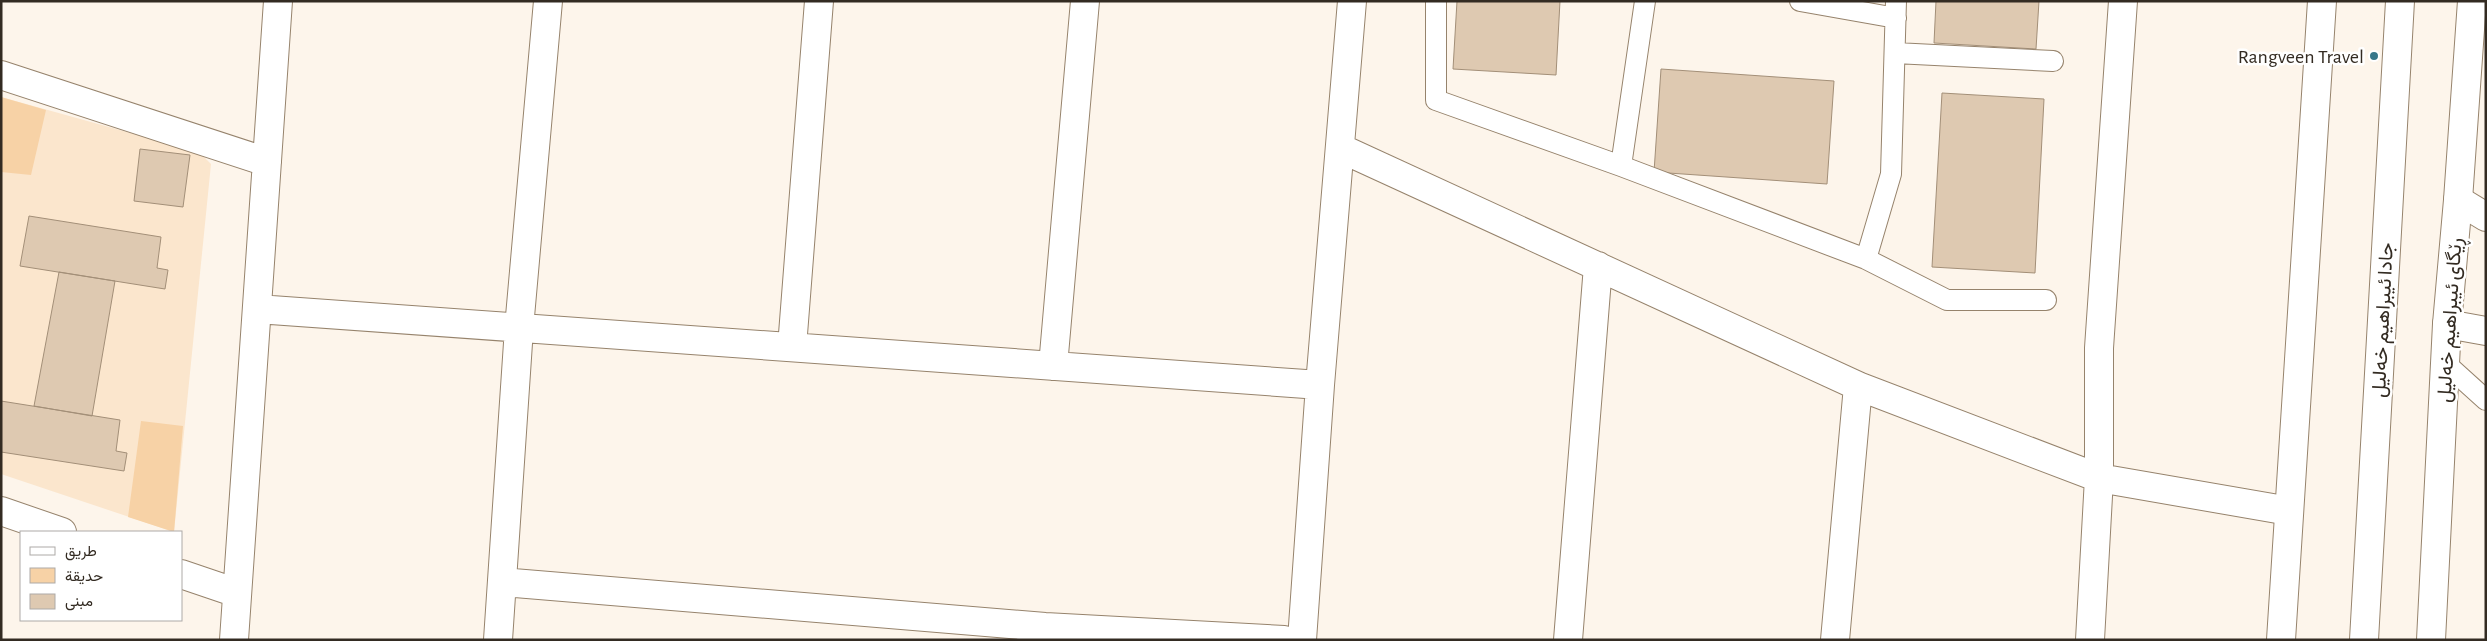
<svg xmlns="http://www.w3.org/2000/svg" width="2487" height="641" font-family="'Alegreya Sans',Vazirmatn,sans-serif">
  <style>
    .built { fill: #fbe6cd }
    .green { fill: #f7d2a6 }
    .building { fill: #dec9b1; stroke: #a38f78 }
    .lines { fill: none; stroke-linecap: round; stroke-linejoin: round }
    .service-casing { stroke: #96836c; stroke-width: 22 }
    .minor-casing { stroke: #96836c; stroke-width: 30 }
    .secondary-casing { stroke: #96836c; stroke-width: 30 }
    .trunk-casing { stroke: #96836c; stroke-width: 30 }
    .service { stroke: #fff; stroke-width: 20 }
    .minor { stroke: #fff; stroke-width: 28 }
    .secondary { stroke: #fff; stroke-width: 28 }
    .trunk { stroke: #fff; stroke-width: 28 }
    .poi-dot { fill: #37778a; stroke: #fff; stroke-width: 2 }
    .labels { text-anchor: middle; stroke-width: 5; stroke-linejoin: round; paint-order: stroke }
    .poi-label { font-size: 20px; fill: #332b22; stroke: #fff; text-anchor: end }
    .street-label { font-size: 20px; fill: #332b22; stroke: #fff }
  </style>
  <rect width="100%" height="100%" fill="#fdf5eb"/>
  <path class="built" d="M 1,97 L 199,152 L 211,164 L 174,532 L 1,474 Z"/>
  <path class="green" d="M 1,97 L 46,110 L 31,175 L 1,172 Z
    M 141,421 L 183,426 L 174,532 L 128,517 Z"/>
  <path class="building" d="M 1457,1 L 1560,1 L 1556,75 L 1453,69 Z
    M 1936,1 L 2039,1 L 2036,49 L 1934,43 Z
    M 1661,69 L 1834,81 L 1827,184 L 1654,172 Z
    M 1942,93 L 2044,99 L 2035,273 L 1932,267 Z
    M 140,149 L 190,155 L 183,207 L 134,201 Z
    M 29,216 L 161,237 L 157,268 L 168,270 L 165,289 L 20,266 Z
    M 59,272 L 115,281 L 92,416 L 34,406 Z
    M 1,401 L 120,420 L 116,451 L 127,453 L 124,471 L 1,452 Z"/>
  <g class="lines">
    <g class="service-casing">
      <path id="service" d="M 1436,1 L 1436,100 L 1621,166 L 1866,259 L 1891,174 L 1896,1
        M 1800,1 L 1896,18
        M 1895,53 L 2053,61
        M 1621,166 L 1645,1
        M 1866,259 L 1947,300 L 2046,300
        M 2445,363 L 2486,400"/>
    </g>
    <g class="minor-casing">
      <path id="minor" d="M 2123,1 L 2099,348 L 2099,478 L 2289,511
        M 1,75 L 267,162
        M 1340,148 L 1858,386 L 2099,478 L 2090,640
        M 257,309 L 1320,385
        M 792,347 L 819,1
        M 1053,366 L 1085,1
        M 1,511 L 62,532
        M 181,574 L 237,593
        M 502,582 L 1045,627 L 1284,640
        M 234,640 L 278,1
        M 498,640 L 519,328 L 548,1
        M 1302,640 L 1320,385 L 1352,1
        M 1568,640 L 1598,266
        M 1835,640 L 1858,386"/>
    </g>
    <g class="secondary-casing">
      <path id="secondary" d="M 2458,200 L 2486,217
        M 2447,324 L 2486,331
        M 2281,640 L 2322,1"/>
    </g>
    <g class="trunk-casing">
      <path id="trunk" d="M 2364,640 L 2400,1
        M 2431,640 L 2447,324 L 2458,200 L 2472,1"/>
    </g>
    <use href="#service" class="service"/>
    <use href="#minor" class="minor"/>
    <use href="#secondary" class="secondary"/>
    <use href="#trunk" class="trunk"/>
  </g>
  <circle class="poi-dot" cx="2374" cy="56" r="5"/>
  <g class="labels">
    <g class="poi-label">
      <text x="2364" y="63">Rangveen Travel</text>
    </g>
    <g class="street-label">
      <text transform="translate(2382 320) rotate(-87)" y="7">جادا ئیبراهیم خەلیل</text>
      <text transform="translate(2449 320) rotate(-86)" y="7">ڕێگای ئیبراهیم خەلیل</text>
    </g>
  </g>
  <rect width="2487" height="641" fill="none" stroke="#332b22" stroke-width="5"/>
  <rect x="20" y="531" width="162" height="90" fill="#ffffff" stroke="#adaaa7"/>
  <rect x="30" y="547" width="25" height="8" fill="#ffffff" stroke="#adaaa7"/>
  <text x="65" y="556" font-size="15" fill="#332b22">طريق</text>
  <rect x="30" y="568" width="25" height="15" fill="#f7d2a6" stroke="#adaaa7"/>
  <text x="65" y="581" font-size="15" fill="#332b22">حديقة</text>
  <rect x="30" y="594" width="25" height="15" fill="#dec9b1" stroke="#adaaa7"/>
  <text x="65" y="606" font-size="15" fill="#332b22">مبنى</text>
</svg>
